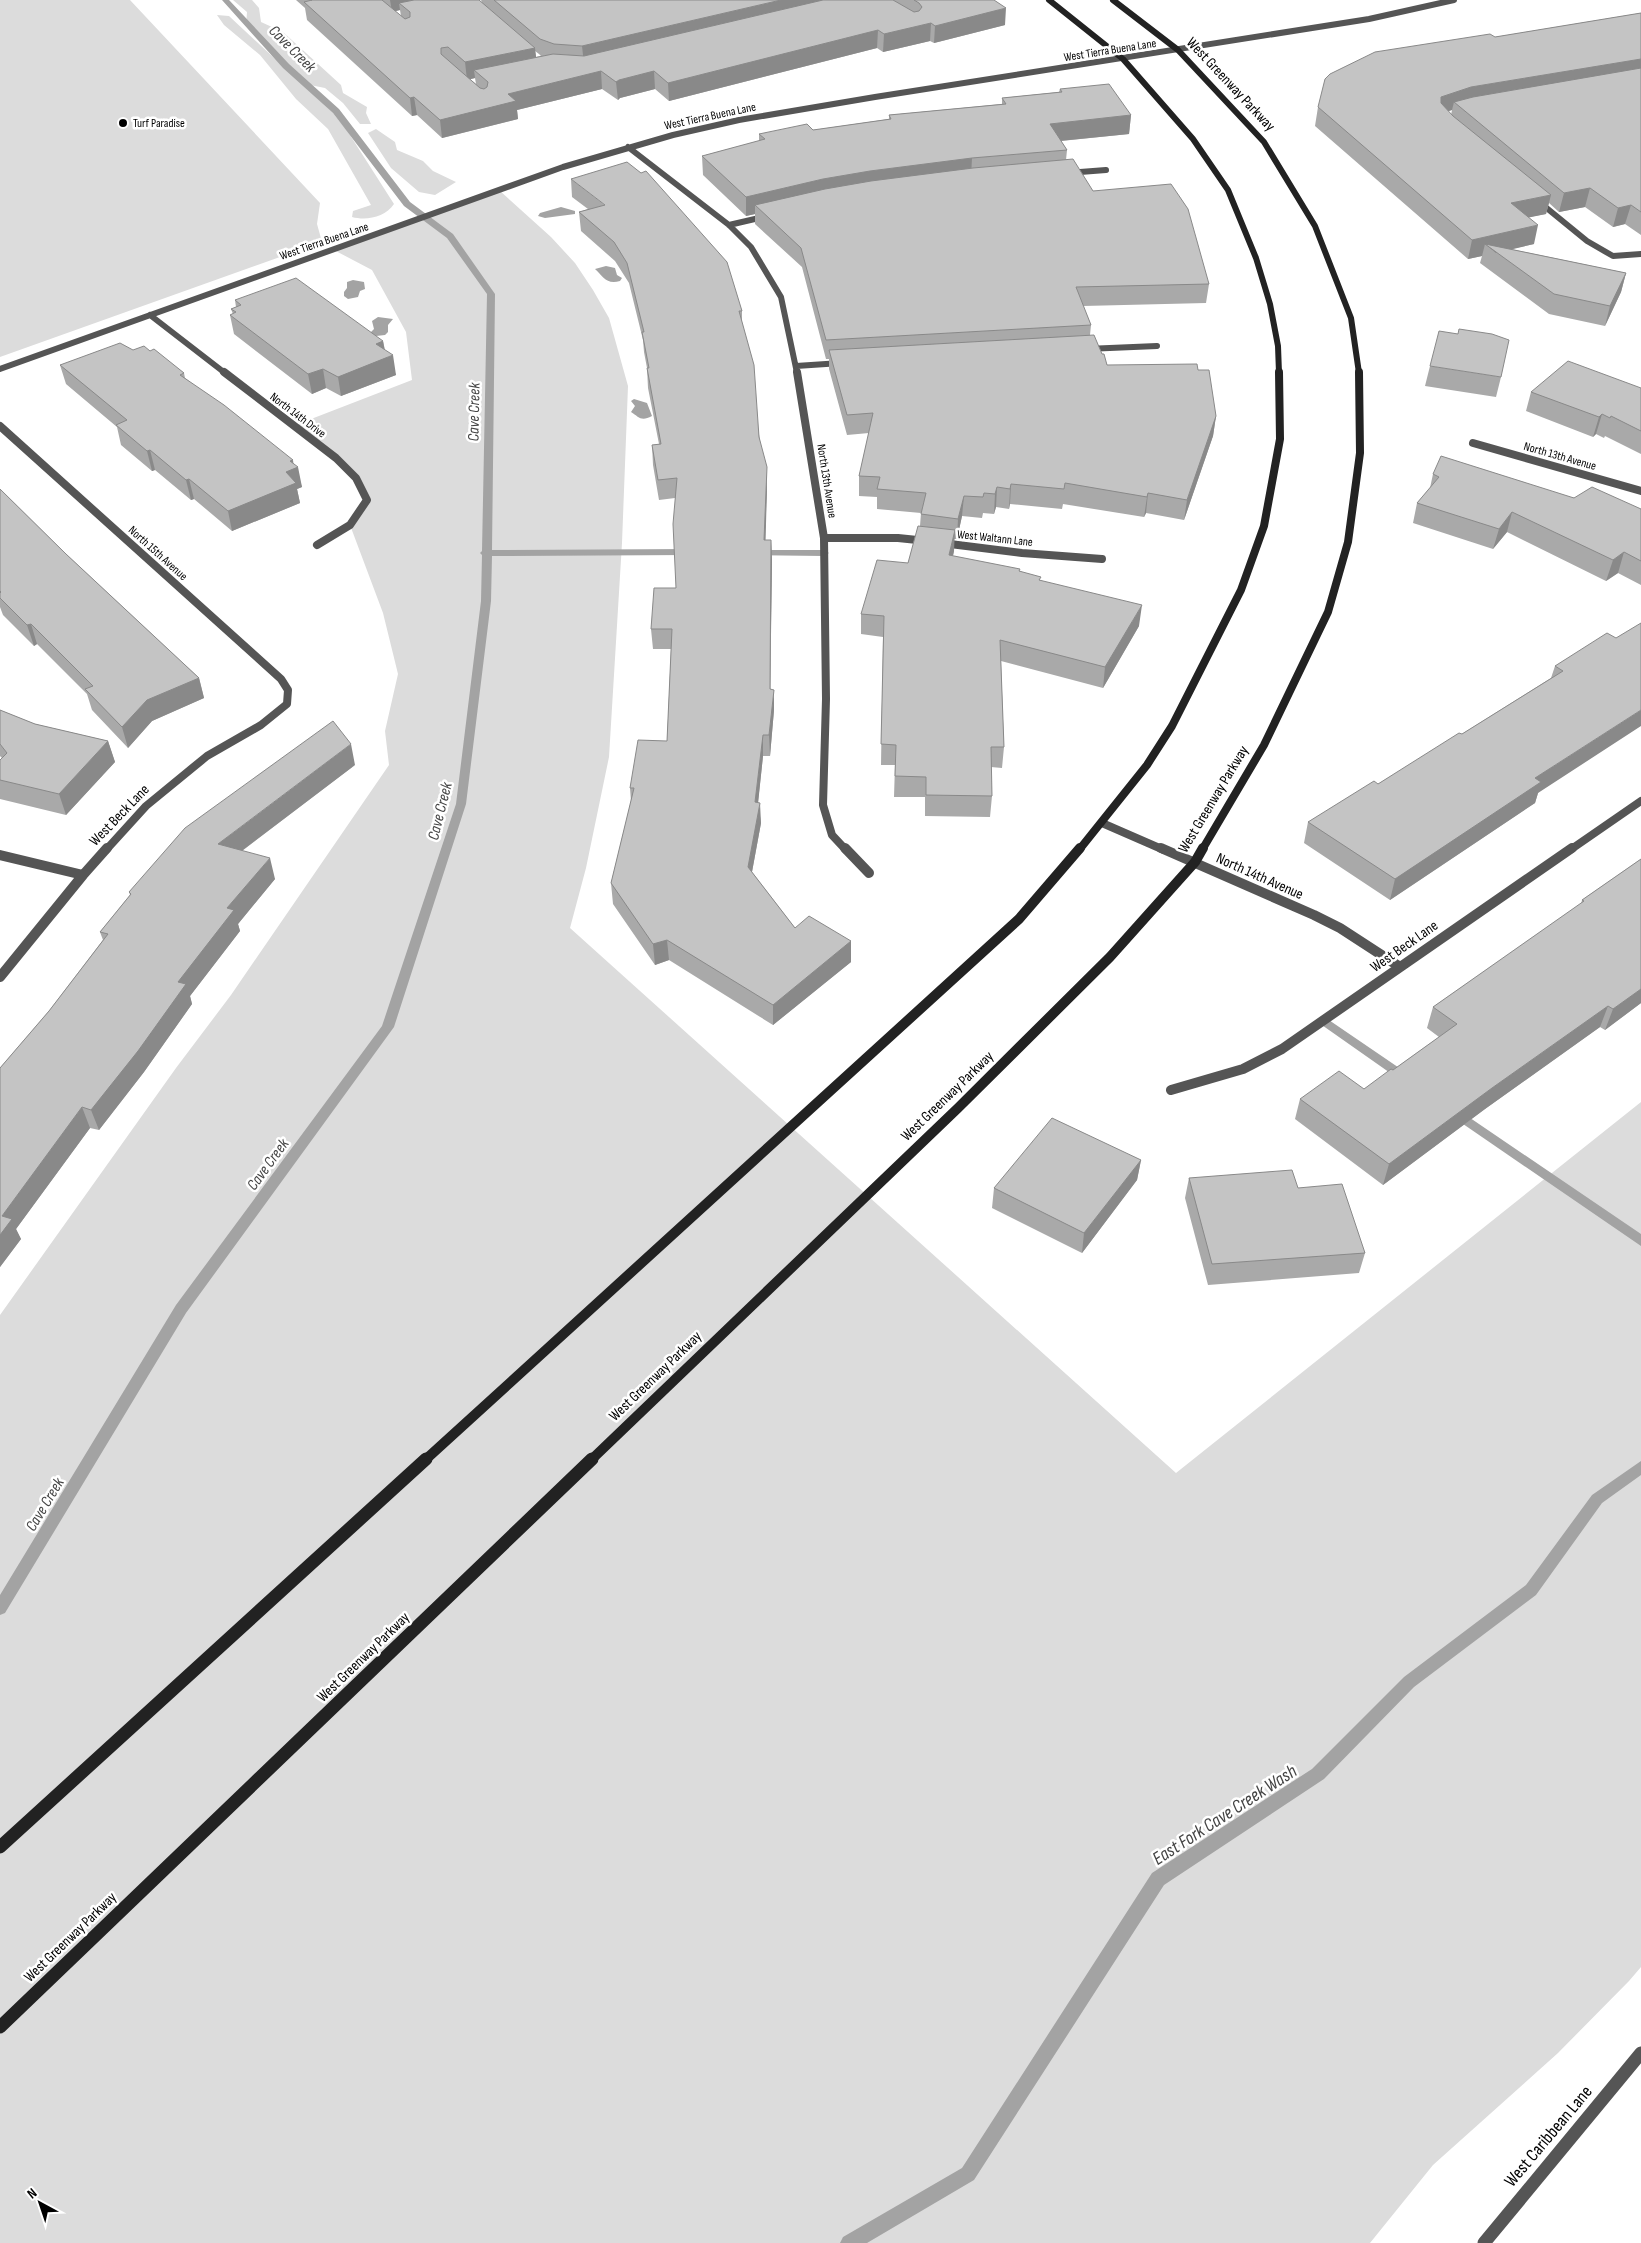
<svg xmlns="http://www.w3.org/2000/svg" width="1641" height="2243" font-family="'Sofia Sans Condensed',sans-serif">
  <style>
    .green { fill: #dcdcdc }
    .water { fill: #a3a3a3 }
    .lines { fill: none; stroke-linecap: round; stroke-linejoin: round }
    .stream { fill: #a3a3a3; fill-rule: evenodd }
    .street-far3 { stroke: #555; stroke-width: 6 }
    .street-far2 { stroke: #555; stroke-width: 8 }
    .street-far1 { stroke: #555; stroke-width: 10 }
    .street { stroke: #555; stroke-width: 13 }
    .secondary-far3 { stroke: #222; stroke-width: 6 }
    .secondary-far2 { stroke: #222; stroke-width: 8 }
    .secondary-far1 { stroke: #222; stroke-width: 10 }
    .secondary { stroke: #222; stroke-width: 13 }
    .wall { fill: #a9a9a9; fill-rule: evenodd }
    .shaded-wall { fill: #898989 }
    .building { fill: #c4c4c4; stroke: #898989 }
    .poi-dot { fill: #000; stroke: #fff; stroke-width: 2 }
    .labels { text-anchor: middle; stroke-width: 5; stroke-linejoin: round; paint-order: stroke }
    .far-street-label { font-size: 12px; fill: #000; stroke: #fff }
    .far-poi-label { font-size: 12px; fill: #000; stroke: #fff; text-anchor: start }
    .street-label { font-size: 15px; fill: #000; stroke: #fff }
    .water-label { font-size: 16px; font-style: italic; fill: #444; stroke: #fff }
    .near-street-label { font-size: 18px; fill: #000; stroke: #fff }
    .near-water-label { font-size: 19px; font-style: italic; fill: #444; stroke: #fff }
  </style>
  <rect width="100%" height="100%" fill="#fff"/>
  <path class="green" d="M 0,0 L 130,0 L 320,203 L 317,224 L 322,242 L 0,357 Z
    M 233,0 L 252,0 L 259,8 L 261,22 L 283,32 L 341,85 L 343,93 L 367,107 L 366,113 L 371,124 L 360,124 L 343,103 L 325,88 L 310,85 L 246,26 L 247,12 Z
    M 217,15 L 229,16 L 333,113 L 348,132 L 394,204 C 385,217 367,221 352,217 L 353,211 L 371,205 L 328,129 L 296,99 L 260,55 L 224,25 Z
    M 376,129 L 395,142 L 397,150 L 423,161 L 433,171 L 456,182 L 435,195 L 419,192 L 391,168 L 368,133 Z
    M 499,190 L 551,237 L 575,263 L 593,290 L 609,318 L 628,386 L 622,543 L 609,757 L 586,868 L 570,928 L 1176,1473 L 1641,1102 L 1641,1967 L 1629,1981 L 1558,2053 L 1433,2165 L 1370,2243 L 0,2243 L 0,1315 L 176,1068 L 231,995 L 389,765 L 385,731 L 398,674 L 383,613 L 350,525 L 367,499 L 356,478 L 293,426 L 412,380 L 406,332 L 372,270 L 332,249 Z"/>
  <path class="water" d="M 561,207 L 575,211 L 575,214 L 545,218 L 538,216 L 540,213 Z
    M 606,266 L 615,268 L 617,275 L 622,278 L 620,281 C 606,285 603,276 595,269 Z
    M 353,280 L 364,282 L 365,289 L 360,291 L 358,297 L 348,299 L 344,296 L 344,292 L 347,288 L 347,282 Z
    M 378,317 L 393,319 L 388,325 L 388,332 L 385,335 L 376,336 L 370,333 L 374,329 L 372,321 Z
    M 634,399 L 647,403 L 652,416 C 641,422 639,417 631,412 L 635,406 L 631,401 Z"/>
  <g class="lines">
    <path class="stream" d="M 222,0 L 229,0 L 289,64 L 339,109 L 410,202 L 453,234 L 495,294 L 492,550 L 689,549 L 694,552 L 689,555 L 492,556 L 491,601 L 466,804 L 394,1027 L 186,1313 L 5,1613 L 0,1615 L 0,1595 L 176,1305 L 382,1026 L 456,804 L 481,601 L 482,555 L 480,553 L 482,551 L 487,294 L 447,238 L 404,206 L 333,113 L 283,68 Z
      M 754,550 L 824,550 L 829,553 L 824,556 L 751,555 L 749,553 Z
      M 1323,1016 L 1411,1076 L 1413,1079 L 1411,1082 L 1403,1082 L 1319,1023 L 1317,1020 Z
      M 1454,1107 L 1641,1234 L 1641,1246 L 1450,1115 L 1448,1112 L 1450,1109 Z
      M 1641,1461 L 1641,1475 L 1602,1503 L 1536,1595 L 1414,1687 L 1324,1779 L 1164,1885 L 974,2180 L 867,2243 L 840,2243 L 843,2237 L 962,2168 L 1152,1873 L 1312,1769 L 1404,1677 L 1526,1585 L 1592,1495 Z"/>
    <path class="street-far3" d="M 628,147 L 729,225 L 751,247 L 781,297 L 797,373
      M 1067,173 L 1106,170
      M 1538,201 L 1587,241 L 1613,256 L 1641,254
      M 729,225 L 768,216
      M 150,315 L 225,373
      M 1086,349 L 1157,346
      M 796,366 L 841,363
      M 0,369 L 563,167 L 673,135 L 739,120 L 875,97 L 1369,19 L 1454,0"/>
    <path class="street-far2" d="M 224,372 L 336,458 L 356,478 L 367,500 L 350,525 L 317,545
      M 797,372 L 824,538 L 826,699 L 823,805 L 832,835 L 846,850
      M 0,426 L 281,679 L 288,690 L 287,704 L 261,725 L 207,756 L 146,806 L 106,850
      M 1473,443 L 1641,491
      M 824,538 L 898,538 L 927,541
      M 942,543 L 1022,553 L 1102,559
      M 1102,823 L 1164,850
      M 1570,850 L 1641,801"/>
    <path class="street-far1" d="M 845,848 L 869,873
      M 1161,848 L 1314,915 L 1340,928 L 1400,967
      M 0,855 L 83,875
      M 0,977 L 83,875 L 107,848
      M 1171,1090 L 1243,1069 L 1282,1049 L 1572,848"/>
    <path class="street" d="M 1484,2243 L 1641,2053"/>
    <path class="secondary-far3" d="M 1049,0 L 1123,59 L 1193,139 L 1228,190 L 1256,258 L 1270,304 L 1278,346 L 1279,373
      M 1113,0 L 1178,50 L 1264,142 L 1315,226 L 1351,318 L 1359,373"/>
    <path class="secondary-far2" d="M 1079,850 L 1147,765 L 1172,726 L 1241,590 L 1264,526 L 1280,439 L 1279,372
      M 1202,850 L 1264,745 L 1328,612 L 1348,542 L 1360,453 L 1359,372"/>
    <path class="secondary-far1" d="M 424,1461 L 1019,919 L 1080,848
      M 590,1461 L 958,1108 L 1110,957 L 1195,862 L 1203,848"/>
    <path class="secondary" d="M 0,1847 L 426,1459
      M 0,2027 L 592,1459"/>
  </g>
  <path class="wall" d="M 296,0 L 479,0 L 482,2 L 481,0 L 994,0 L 1005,25 L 934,43 L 930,41 L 883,52 L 877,48 L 669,101 L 655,89 L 620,98 L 618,100 L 602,89 L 517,110 L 518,119 L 442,138 L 417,115 L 412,116 L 307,20 L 305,8 ZM 400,10 L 401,16 L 395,11 ZM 535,51 L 539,54 L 541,56 L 536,57 ZM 475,78 L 476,84 L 470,79 Z
    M 1641,13 L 1641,235 L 1625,224 L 1613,227 L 1585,207 L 1559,212 L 1549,203 L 1546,214 L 1529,217 L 1534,244 L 1511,249 L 1626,273 L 1621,292 L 1605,326 L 1549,314 L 1480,263 L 1482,256 L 1468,259 L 1315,126 L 1318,107 L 1495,37 ZM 1452,110 L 1451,115 L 1448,111 Z
    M 1060,89 L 1131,115 L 1129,134 L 1061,141 L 1067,150 L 1066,160 L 1093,191 L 1209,284 L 1206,303 L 1083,306 L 1091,325 L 1090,335 L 1107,365 L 1198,370 L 1216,416 L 1213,436 L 1184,520 L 1146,513 L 1144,517 L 1063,504 L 1062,509 L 1010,504 L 1009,509 L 996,507 L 994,514 L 983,513 L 982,518 L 962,516 L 957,539 L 954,539 L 954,551 L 953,556 L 1020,571 L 1139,626 L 1103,688 L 1001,661 L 1004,747 L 1002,768 L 991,767 L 992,796 L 990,817 L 925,816 L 925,797 L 894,797 L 895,765 L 881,765 L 883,637 L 861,634 L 861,614 L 908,563 L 920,526 L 921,513 L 877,509 L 877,497 L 859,496 L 859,476 L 869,433 L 847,435 L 829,369 L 829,359 L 826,359 L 802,267 L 755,224 L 755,214 L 746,216 L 703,175 L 702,156 L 759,141 L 759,134 L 813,130 L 889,119 L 889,115 L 1002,104 L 1002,98 L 1059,92 Z
    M 571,179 L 742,311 L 742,322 L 767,487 L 765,540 L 771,540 L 772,560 L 770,690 L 774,710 L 770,756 L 763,756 L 758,802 L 761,823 L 752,872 L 795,928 L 851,941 L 851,962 L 773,1025 L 669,960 L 655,965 L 613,904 L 611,883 L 631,801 L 630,788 L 667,741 L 671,649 L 653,649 L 651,629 L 676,588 L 675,498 L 659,500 L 653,465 L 652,445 L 659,444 L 648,388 L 647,368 L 644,352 L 643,340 L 629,283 L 615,261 L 581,231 L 579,212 L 588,209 L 572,197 Z
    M 235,300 L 383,341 L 385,350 L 396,375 L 341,396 L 326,388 L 312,394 L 234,334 L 230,315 L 233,314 L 231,309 L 236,307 Z
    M 133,350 L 150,351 L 184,373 L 185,378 L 294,464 L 302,487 L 297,489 L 300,503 L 232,531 L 194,499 L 191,500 L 155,470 L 152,471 L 121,445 L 117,427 L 66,384 L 60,365 Z
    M 1430,366 L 1501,377 L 1496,397 L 1425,386 Z
    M 1641,388 L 1641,454 L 1605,436 L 1604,438 L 1596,434 L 1593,437 L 1526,411 L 1531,392 Z
    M 1433,474 L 1641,509 L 1641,585 L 1618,573 L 1606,581 L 1507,532 L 1493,549 L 1413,523 L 1417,503 L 1430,488 Z
    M 0,489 L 66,554 L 199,678 L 204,698 L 152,721 L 128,748 L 92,710 L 87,694 L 37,644 L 34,646 L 3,615 L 0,607 Z
    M 1616,638 L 1538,793 L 1535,803 L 1390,900 L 1304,843 L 1308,822 L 1378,784 L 1462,734 L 1551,678 L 1555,666 Z
    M 0,710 L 35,724 L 108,741 L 115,762 L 66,815 L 0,799 L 0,760 L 2,758 L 0,756 Z
    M 355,765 L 242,851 L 275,879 L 238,924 L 240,931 L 190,996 L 192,1004 L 144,1072 L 99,1130 L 90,1128 L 16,1229 L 21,1239 L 0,1267 L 0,1068 L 49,1011 L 103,940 L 100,932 L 130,895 L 129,892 Z
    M 1641,859 L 1641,1003 L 1605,1030 L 1600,1027 L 1485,1109 L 1383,1185 L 1295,1119 L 1300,1099 L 1364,1089 L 1393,1070 L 1439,1037 L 1427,1028 L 1433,1007 L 1581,904 L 1582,900 Z
    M 1141,1160 L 1137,1180 L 1082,1253 L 992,1208 L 994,1188 Z
    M 1189,1178 L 1298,1188 L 1365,1253 L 1359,1273 L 1208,1285 L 1185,1198 Z"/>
  <path class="shaded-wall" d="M 390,0 L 456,0 L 399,3 L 400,10 L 392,12 Z
    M 781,0 L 850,0 L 584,64 L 582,46 Z
    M 1006,8 L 1005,25 L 934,43 L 935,26 Z
    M 931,23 L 930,41 L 883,52 L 884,34 Z
    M 878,30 L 877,48 L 669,101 L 668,83 Z
    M 535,48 L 537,65 L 474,70 L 475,78 L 467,80 L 465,62 Z
    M 1641,59 L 1641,76 L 1454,102 L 1452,110 L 1437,115 L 1441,97 L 1471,87 Z
    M 601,71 L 602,89 L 517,110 L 518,119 L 442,138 L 440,120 L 508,94 Z
    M 654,71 L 655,89 L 620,98 L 618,100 L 616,82 L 619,80 Z
    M 414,97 L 417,115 L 412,116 L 410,98 Z
    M 1131,115 L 1129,134 L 1049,142 L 1050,124 Z
    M 972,158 L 971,177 L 755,205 L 755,214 L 746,216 L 746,197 L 823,179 L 870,171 Z
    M 1590,188 L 1585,207 L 1559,212 L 1564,193 Z
    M 1551,195 L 1546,214 L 1506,222 L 1511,203 Z
    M 1631,205 L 1625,224 L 1613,227 L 1618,208 Z
    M 1538,225 L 1534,244 L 1496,253 L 1485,244 L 1482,256 L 1468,259 L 1472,240 Z
    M 1626,273 L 1621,292 L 1605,326 L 1610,306 Z
    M 383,341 L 386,358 L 393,355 L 396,375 L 341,396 L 338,377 L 376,344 Z
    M 323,369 L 326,388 L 312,394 L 308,374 Z
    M 1602,414 L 1596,434 L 1593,437 L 1599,417 Z
    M 1216,416 L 1213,436 L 1184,520 L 1187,500 Z
    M 150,450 L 155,470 L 152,471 L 147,451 Z
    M 293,460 L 294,468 L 298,467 L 302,487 L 297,489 L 300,503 L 232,531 L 228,511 L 286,472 L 290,461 Z
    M 767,467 L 767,487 L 765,561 L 764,540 Z
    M 189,479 L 194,499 L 191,500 L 186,480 Z
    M 1011,484 L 1010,504 L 1009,509 L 1010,489 Z
    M 997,487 L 996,507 L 994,514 L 995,494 Z
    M 1148,493 L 1146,513 L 1144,517 L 1147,497 Z
    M 964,496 L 962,516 L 957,539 L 958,519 Z
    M 1512,512 L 1507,532 L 1493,549 L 1499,529 Z
    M 955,530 L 954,551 L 948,576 L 949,555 Z
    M 771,540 L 772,560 L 770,710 L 770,689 Z
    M 1624,552 L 1618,573 L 1606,581 L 1613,560 Z
    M 1142,605 L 1139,626 L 1103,688 L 1105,667 Z
    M 31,624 L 37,644 L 34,646 L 27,625 Z
    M 199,678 L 204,698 L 152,721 L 128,748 L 122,727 L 147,700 Z
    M 774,690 L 774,710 L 770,756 L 769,735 Z
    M 1641,710 L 1641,726 L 1538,793 L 1535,803 L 1390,900 L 1395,879 L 1535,778 Z
    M 763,735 L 763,756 L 756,823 L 755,802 Z
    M 108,741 L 115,762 L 66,815 L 59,794 Z
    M 351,744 L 355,765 L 223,865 L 218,844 Z
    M 760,803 L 761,823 L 749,888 L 748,867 Z
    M 270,858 L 275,879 L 238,924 L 240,931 L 190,996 L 192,1004 L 144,1072 L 99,1130 L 91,1110 L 227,908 Z
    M 667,940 L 669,960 L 655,965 L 653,944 Z
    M 851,941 L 851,962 L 773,1025 L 773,1005 Z
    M 1641,989 L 1641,1003 L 1605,1030 L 1613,1009 Z
    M 1608,1006 L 1600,1027 L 1485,1109 L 1383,1185 L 1389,1164 L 1492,1088 Z
    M 82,1107 L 90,1128 L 16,1229 L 21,1239 L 0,1267 L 0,1235 L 2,1216 Z
    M 1141,1160 L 1137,1180 L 1082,1253 L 1084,1233 Z"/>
  <path class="building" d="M 311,0 L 382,0 L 405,19 L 410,17 L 410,12 L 399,3 L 414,0 L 479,0 L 535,48 L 465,62 L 448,47 L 441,48 L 441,54 L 480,88 L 484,89 L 487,87 L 488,82 L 474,70 L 553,54 L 584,56 L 823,0 L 893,0 L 914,12 L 919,11 L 922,7 L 919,3 L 914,0 L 994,0 L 1006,8 L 935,26 L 931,23 L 884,34 L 878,30 L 668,83 L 654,71 L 619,80 L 616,82 L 601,71 L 508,94 L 516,101 L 440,120 L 414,97 L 410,98 L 304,2 L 312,0 Z
    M 494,0 L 781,0 L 582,46 L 554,44 L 540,39 Z
    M 1641,13 L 1641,59 L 1471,87 L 1441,97 L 1441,103 L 1453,116 L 1551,195 L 1511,203 L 1538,225 L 1472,240 L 1318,107 L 1325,79 L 1330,74 L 1375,52 L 1490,34 L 1495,37 Z
    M 1641,68 L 1641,212 L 1631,205 L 1618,208 L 1590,188 L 1564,193 L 1454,102 L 1473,97 Z
    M 1109,84 L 1131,115 L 1050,124 L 1067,150 L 972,158 L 870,171 L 823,179 L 746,197 L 702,156 L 765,139 L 759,134 L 807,124 L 813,130 L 891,119 L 889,115 L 1006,104 L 1002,98 L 1062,92 L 1060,89 Z
    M 1073,159 L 1093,191 L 1171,184 L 1188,209 L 1209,284 L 1076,287 L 1091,325 L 826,340 L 801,248 L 755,205 L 825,189 L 871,181 L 973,168 Z
    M 627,162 L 641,173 L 646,171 L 727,262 L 742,311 L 739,311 L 754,365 L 759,437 L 767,467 L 764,540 L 771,540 L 770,689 L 774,690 L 769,735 L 763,735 L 755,802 L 760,803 L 748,867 L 795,928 L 809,916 L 851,941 L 773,1005 L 667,940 L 653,944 L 611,883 L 634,788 L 630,788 L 638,740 L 667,741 L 672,629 L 651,629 L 654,588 L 676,588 L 673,524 L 677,478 L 658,480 L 652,445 L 661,444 L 647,368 L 649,368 L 642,332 L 644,332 L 627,263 L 614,242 L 579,212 L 605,205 L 571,179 Z
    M 1485,244 L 1626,273 L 1610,306 L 1554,294 Z
    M 296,278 L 383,341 L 376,344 L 393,355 L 338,377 L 323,369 L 308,374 L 230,315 L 236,312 L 231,309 L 241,305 L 235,300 Z
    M 1459,329 L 1492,334 L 1509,340 L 1501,377 L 1430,366 L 1439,331 L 1458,334 Z
    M 1094,335 L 1102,354 L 1104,354 L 1107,365 L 1197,364 L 1198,370 L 1209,370 L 1216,416 L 1187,500 L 1148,493 L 1147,497 L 1065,483 L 1064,489 L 1011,484 L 1010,489 L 997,487 L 995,494 L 984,493 L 983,497 L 964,496 L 958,519 L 921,514 L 926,493 L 877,489 L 880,477 L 859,476 L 873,413 L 847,415 L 829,350 Z
    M 120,343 L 133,350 L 144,346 L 150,351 L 154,349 L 184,373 L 180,375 L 224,405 L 293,460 L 290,461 L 298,467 L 286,472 L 296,483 L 228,511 L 189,479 L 186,480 L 150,450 L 147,451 L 116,425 L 127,420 L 60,365 Z
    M 1568,361 L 1641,388 L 1641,431 L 1611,416 L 1610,418 L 1602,414 L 1599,417 L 1531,392 Z
    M 1441,456 L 1574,498 L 1592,487 L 1641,509 L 1641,561 L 1624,552 L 1613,560 L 1512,512 L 1499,529 L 1417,503 L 1439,477 L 1433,474 Z
    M 0,489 L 66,554 L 199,678 L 147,700 L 122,727 L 85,689 L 93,686 L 31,624 L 27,625 L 0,598 L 0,593 L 1,592 L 0,591 Z
    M 918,526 L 955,530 L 949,555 L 1020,569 L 1019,571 L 1041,577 L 1039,580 L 1142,605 L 1105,667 L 1000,640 L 1004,747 L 991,747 L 992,796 L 926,795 L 926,777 L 895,776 L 896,745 L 881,744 L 884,616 L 861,614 L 877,560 L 908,563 Z
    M 1641,623 L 1641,710 L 1535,778 L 1541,782 L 1395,879 L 1308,822 L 1374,781 L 1378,784 L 1459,733 L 1462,734 L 1563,671 L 1555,666 L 1607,633 L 1616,638 Z
    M 0,710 L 35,724 L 108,741 L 59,794 L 0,780 L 0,760 L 7,753 L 0,744 Z
    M 333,721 L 351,744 L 218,844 L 270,858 L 227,908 L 234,910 L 178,982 L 186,984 L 138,1051 L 91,1110 L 82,1107 L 2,1216 L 12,1219 L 0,1235 L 0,1068 L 49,1011 L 108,934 L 100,932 L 131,894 L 129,892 L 185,828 Z
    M 1641,859 L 1641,989 L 1613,1009 L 1608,1006 L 1492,1088 L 1389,1164 L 1300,1099 L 1339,1071 L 1364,1089 L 1391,1069 L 1393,1070 L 1457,1024 L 1433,1007 L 1584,901 L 1582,900 Z
    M 1052,1118 L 1141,1160 L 1084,1233 L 994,1188 Z
    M 1292,1170 L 1298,1188 L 1342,1184 L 1365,1253 L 1212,1264 L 1189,1178 Z"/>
  <circle class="poi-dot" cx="123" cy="123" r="5"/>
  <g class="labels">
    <g class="far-street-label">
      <text transform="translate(1110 50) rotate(-9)" y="4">West Tierra Buena Lane</text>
      <text transform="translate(710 116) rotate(-12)" y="4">West Tierra Buena Lane</text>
      <text transform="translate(324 241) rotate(-19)" y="4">West Tierra Buena Lane</text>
      <text transform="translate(298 415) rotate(37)" y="4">North 14th Drive</text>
      <text transform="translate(1560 456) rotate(16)" y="4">North 13th Avenue</text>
      <text transform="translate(827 481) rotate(81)" y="4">North 13th Avenue</text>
      <text transform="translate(995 538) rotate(6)" y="4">West Waltann Lane</text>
      <text transform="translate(158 553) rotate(42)" y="4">North 15th Avenue</text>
    </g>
    <g class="far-poi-label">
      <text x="133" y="127">Turf Paradise</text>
    </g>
    <g class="street-label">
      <text transform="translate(1231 84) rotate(47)" y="5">West Greenway Parkway</text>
      <text transform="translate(1213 799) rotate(-59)" y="5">West Greenway Parkway</text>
      <text transform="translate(119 815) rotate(-46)" y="5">West Beck Lane</text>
      <text transform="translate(1260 876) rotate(24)" y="5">North 14th Avenue</text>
      <text transform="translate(1404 946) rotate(-35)" y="5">West Beck Lane</text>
      <text transform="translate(947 1096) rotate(-44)" y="5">West Greenway Parkway</text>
      <text transform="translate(655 1376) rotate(-44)" y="5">West Greenway Parkway</text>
      <text transform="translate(363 1657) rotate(-44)" y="5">West Greenway Parkway</text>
      <text transform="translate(70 1937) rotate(-44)" y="5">West Greenway Parkway</text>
    </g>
    <g class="water-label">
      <text transform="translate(293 48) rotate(45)" y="6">Cave Creek</text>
      <text transform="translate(473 412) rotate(-89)" y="6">Cave Creek</text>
      <text transform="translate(439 811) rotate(-76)" y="6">Cave Creek</text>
      <text transform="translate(267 1164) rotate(-54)" y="6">Cave Creek</text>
      <text transform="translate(44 1504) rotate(-59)" y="6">Cave Creek</text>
    </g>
    <g class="near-street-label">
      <text transform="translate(1548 2136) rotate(-50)" y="6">West Caribbean Lane</text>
    </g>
    <g class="near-water-label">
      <text transform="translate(1224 1814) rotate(-33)" y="7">East Fork Cave Creek Wash</text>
    </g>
  </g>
  <g transform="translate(40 2203) rotate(320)" stroke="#ffffff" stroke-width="4" paint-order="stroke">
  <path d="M0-4L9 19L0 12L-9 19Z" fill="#000000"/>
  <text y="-8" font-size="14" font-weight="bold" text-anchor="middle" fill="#000000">N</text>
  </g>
</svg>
